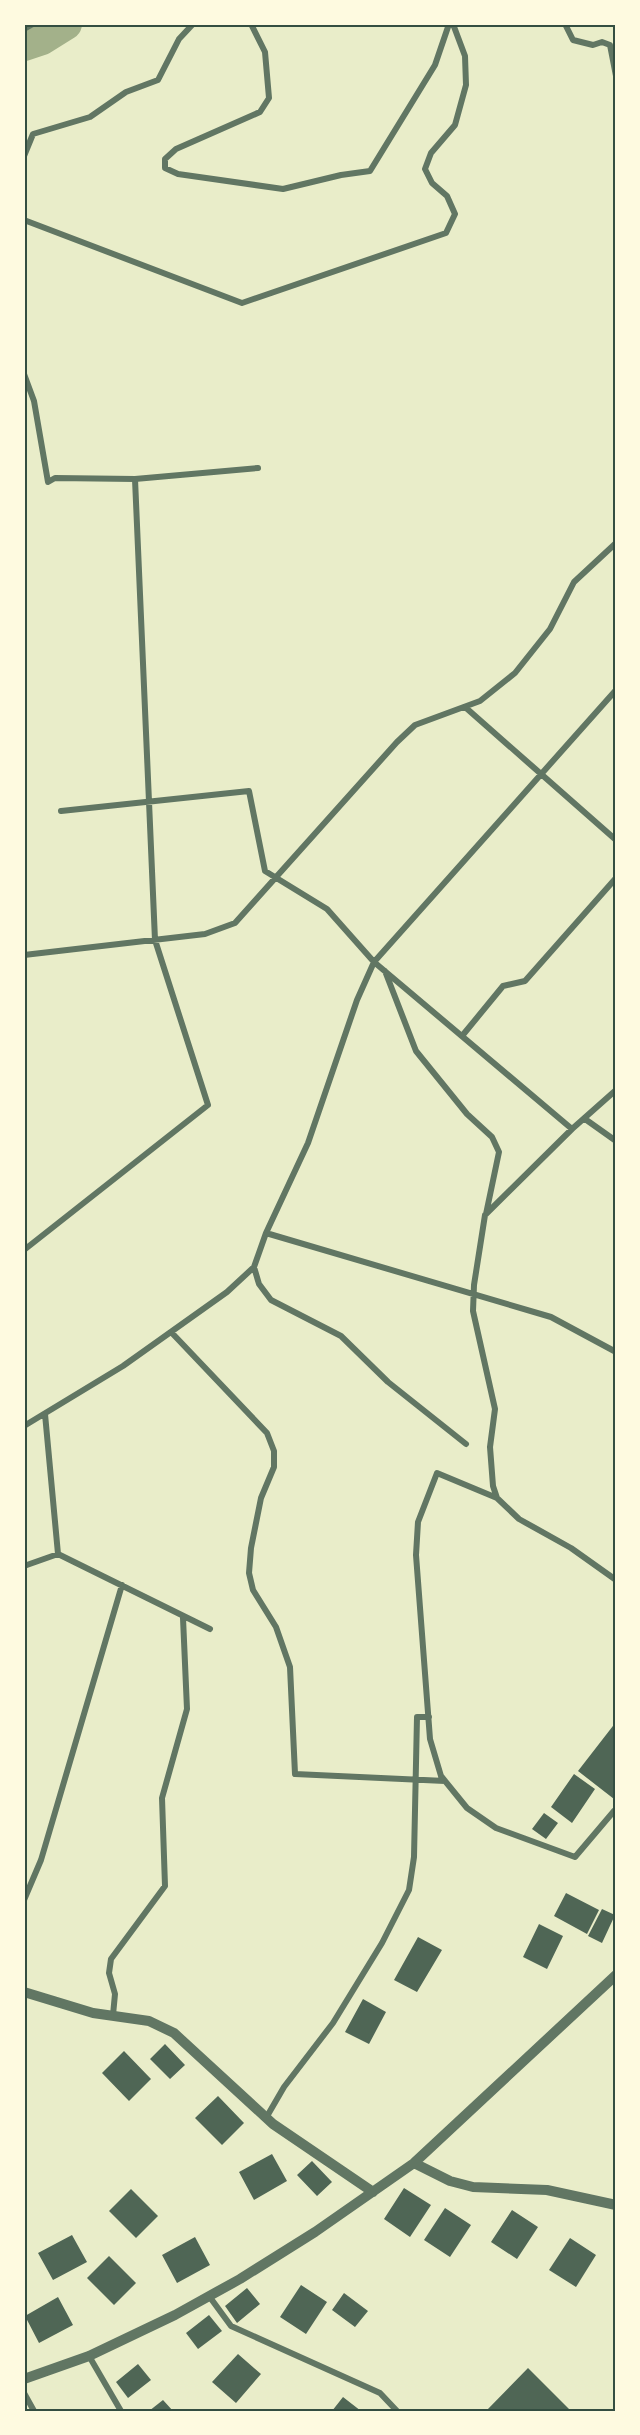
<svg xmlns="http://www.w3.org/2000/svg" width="640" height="2435" font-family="'PT Sans',sans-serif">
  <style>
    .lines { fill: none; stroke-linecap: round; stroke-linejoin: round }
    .river { stroke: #a3b18a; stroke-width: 32 }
    .building { fill: #4f6655 }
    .minor { stroke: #617663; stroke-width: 6 }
    .tertiary { stroke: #617663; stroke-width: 10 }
    .neatline { fill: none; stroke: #344e41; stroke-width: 2 }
  </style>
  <rect width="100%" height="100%" fill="#e9edc9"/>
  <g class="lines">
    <path class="river" d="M 24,45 L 42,39 L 66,24"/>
  </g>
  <path class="building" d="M 616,1722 L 616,1796 L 614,1799 L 578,1771 Z
    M 574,1774 L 595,1789 L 572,1823 L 551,1807 Z
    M 544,1813 L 558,1823 L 546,1839 L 532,1829 Z
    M 566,1893 L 599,1910 L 587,1934 L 554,1916 Z
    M 602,1909 L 615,1915 L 602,1943 L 588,1936 Z
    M 539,1924 L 563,1936 L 547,1969 L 523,1957 Z
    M 418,1937 L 442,1950 L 417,1992 L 394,1980 Z
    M 363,1999 L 386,2012 L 369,2044 L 345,2032 Z
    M 165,2044 L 185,2065 L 170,2079 L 150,2059 Z
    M 124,2051 L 151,2079 L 129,2101 L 102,2073 Z
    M 218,2096 L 244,2123 L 222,2145 L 195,2118 Z
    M 272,2154 L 287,2181 L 254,2200 L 239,2172 Z
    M 312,2161 L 332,2182 L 317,2196 L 297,2175 Z
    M 404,2188 L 431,2205 L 410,2237 L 384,2219 Z
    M 131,2189 L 158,2216 L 136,2238 L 109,2211 Z
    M 445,2208 L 471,2225 L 450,2257 L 424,2240 Z
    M 512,2210 L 538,2227 L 517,2259 L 491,2242 Z
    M 72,2235 L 87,2262 L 53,2280 L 38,2253 Z
    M 195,2237 L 210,2265 L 177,2283 L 162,2255 Z
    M 570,2238 L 596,2255 L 576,2287 L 549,2270 Z
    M 109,2256 L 136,2283 L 114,2305 L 87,2278 Z
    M 301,2285 L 327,2302 L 306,2334 L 280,2317 Z
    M 247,2288 L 260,2304 L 237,2323 L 225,2306 Z
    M 344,2293 L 368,2311 L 355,2327 L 332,2310 Z
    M 58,2297 L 73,2325 L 39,2343 L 25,2316 Z
    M 209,2315 L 222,2331 L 198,2349 L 186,2333 Z
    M 238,2354 L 261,2374 L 236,2403 L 212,2382 Z
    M 138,2364 L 151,2380 L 128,2398 L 116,2382 Z
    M 528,2368 L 571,2411 L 486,2411 Z
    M 343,2397 L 361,2411 L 332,2411 Z
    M 163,2400 L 173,2411 L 149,2411 Z"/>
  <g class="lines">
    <path class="minor" d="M 251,24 L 265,52 L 269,98 L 260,112 L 176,149 L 165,159 L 165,168 L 178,174 L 283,189 L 341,175 L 370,171 L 435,65 L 449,24
      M 565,24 L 573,40 L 593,45 L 602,42 L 610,45 L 616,76
      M 24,29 L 33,24
      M 24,156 L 33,134 L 90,117 L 126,92 L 158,80 L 179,39 L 193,24
      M 24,220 L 242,303 L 446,233 L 455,214 L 447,196 L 432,183 L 425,169 L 431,153 L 455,125 L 466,85 L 465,56 L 453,24
      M 24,374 L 34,401 L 48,482 L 55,478 L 135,479 L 258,468
      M 465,707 L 616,840
      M 61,811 L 249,791 L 265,871 L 327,909 L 374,962 L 572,1129
      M 24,955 L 205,934 L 235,923 L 397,742 L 415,725 L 480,701 L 515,673 L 550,629 L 574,582 L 616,543
      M 385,971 L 416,1051 L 467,1114 L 492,1137 L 499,1152 L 486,1214
      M 462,1036 L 503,986 L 525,981 L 616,878
      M 616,1090 L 572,1129 L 485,1215 L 474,1285 L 473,1311 L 495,1409 L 490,1447 L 493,1486 L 497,1498 L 519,1519 L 571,1548 L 616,1580
      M 585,1119 L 616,1141
      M 266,1233 L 551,1317 L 616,1352
      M 24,1250 L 208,1105 L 155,940 L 135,479
      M 254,1267 L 259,1284 L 271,1300 L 341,1336 L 388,1382 L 466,1444
      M 171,1332 L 267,1433 L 274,1451 L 274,1467 L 261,1498 L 251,1548 L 249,1573 L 253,1590 L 276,1627 L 290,1667 L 295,1774 L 445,1781
      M 45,1414 L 58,1554 L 210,1629
      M 24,1426 L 123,1366 L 227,1292 L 254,1267 L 266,1233 L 308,1143 L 357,1000 L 374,962 L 616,690
      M 497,1498 L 437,1473 L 418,1522 L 416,1555 L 430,1739 L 441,1776 L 467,1808 L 496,1828 L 575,1857 L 614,1811 L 616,1813
      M 24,1566 L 58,1554
      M 24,1900 L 41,1860 L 122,1585
      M 113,2015 L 115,1994 L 109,1973 L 111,1959 L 165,1886 L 162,1798 L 187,1709 L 183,1618
      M 266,2118 L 284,2087 L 333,2023 L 382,1943 L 409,1890 L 414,1857 L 417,1717 L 429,1717
      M 209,2296 L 231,2326 L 380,2393 L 397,2411
      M 89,2356 L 121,2411
      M 24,2393 L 34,2411"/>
    <path class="tertiary" d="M 24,1992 L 93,2013 L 149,2021 L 174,2033 L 273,2124 L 373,2192
      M 414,2163 L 450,2181 L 473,2187 L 547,2190 L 616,2205
      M 24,2379 L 89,2356 L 175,2315 L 240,2279 L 315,2232 L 414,2163 L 616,1975"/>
  </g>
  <rect width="640" height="2435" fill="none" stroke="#fefae0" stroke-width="51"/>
  <rect x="26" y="26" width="588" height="2384" class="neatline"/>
</svg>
